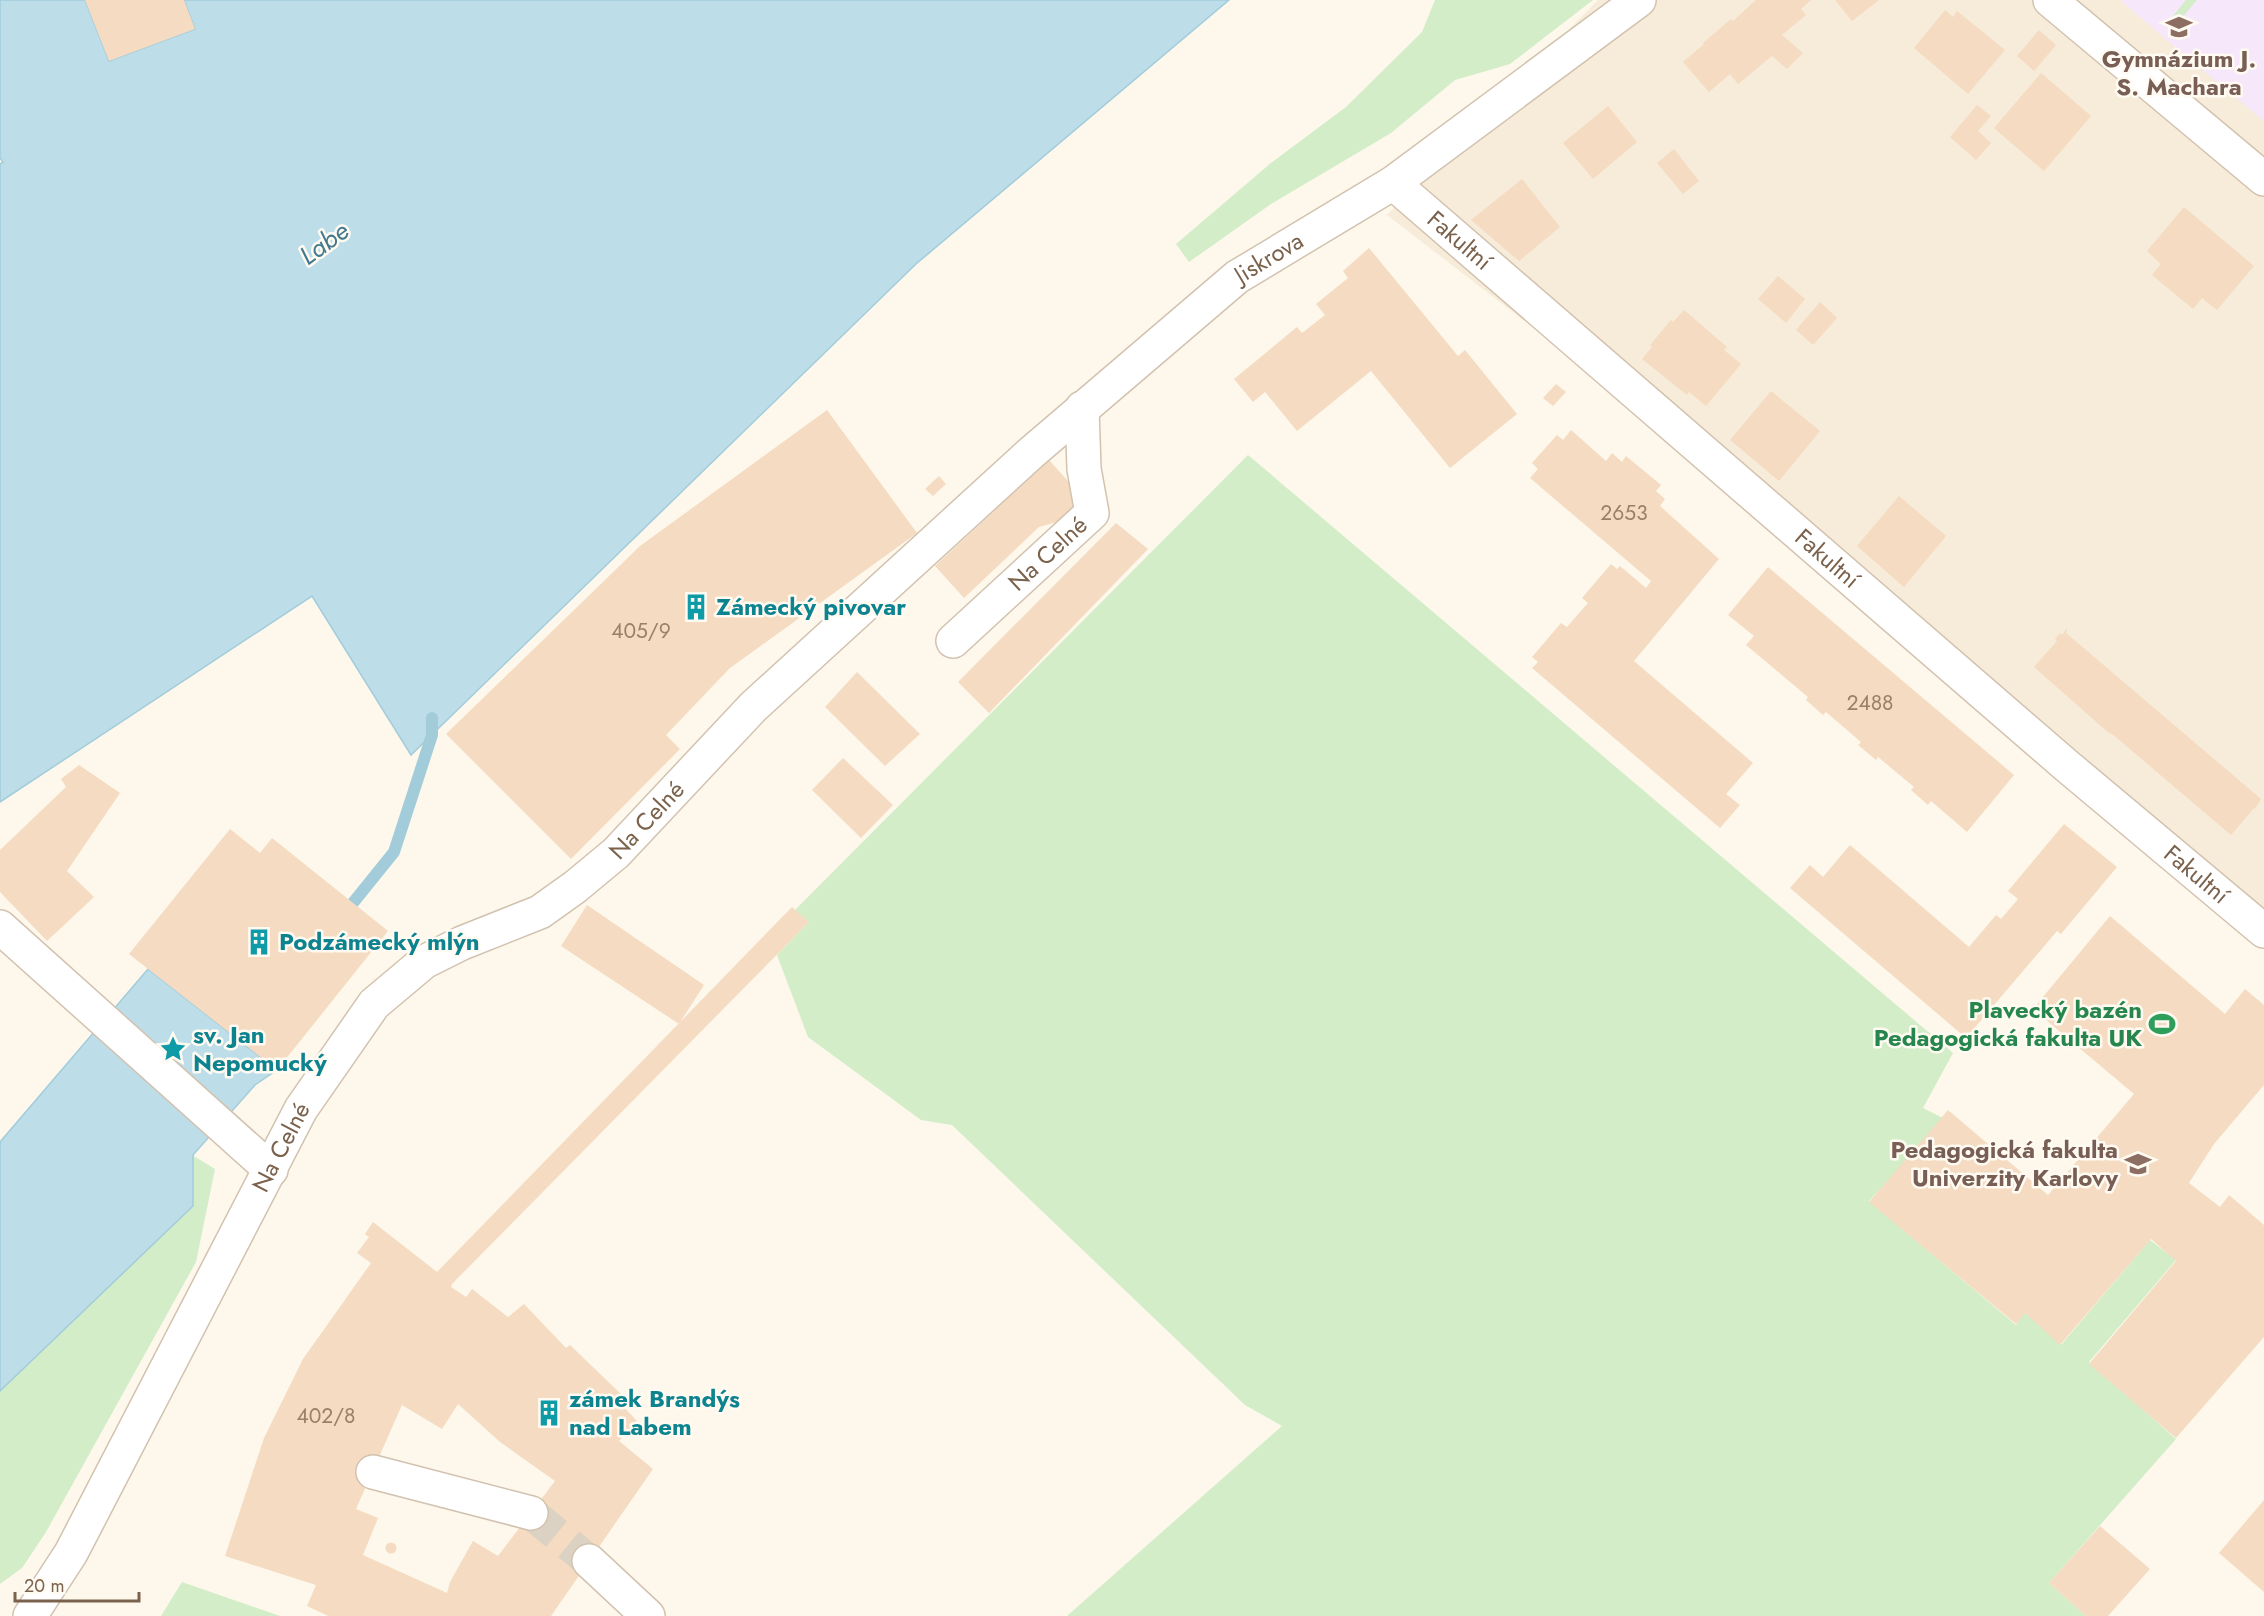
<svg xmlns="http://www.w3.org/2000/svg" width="2264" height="1616" font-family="Jost,sans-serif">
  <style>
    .residential { fill: #f6ecd9 }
    .education { fill: #f6e7fa }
    .green { fill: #d2edc7 }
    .water { fill: #bddde9; stroke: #a3ccdb; stroke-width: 1.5 }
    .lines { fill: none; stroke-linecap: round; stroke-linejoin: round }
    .stream { stroke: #a3ccdb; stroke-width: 12 }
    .building { fill: #f4dbc1; fill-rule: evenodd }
    .minor-tunnel { stroke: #dcd2c3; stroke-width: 33; stroke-dasharray: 33 16; stroke-linecap: butt }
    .minor-casing { stroke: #d2c2af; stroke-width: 36 }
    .minor { stroke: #fff; stroke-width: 33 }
    .labels { text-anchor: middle; stroke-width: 5; stroke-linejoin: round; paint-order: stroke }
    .number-label { font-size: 21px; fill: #998069 }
    .education-label { font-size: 24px; font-weight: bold; fill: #785e54; stroke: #fffbf2 }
    .street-label { font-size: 24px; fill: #7b624c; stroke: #fffbf2 }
    .culture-label { font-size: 24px; font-weight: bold; fill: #0d838f; stroke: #fffbf2; text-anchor: start }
    .leisure-label { font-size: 24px; font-weight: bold; fill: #27864d; stroke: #fffbf2; text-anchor: end }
    .water-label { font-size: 26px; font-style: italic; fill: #447a8f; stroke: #fffbf2 }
  </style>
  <rect width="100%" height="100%" fill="#fdf8eb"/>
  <path class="residential" d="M 1598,0 L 2264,0 L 2264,940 L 1785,522 L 1387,215 Z"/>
  <path class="education" d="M 2120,0 L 2264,0 L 2264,121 L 2183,54 Z"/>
  <path class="green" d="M 1435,0 L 1593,0 L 1510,64 L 1455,80 L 1391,133 L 1271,204 L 1189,262 L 1176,244 L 1271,163 L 1346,107 L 1422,32 Z
    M 2186,0 L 2197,0 L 2175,26 L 2169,21 Z
    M 1248,455 L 1953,1053 L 1923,1108 L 1945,1119 L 1869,1201 L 2016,1325 L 2025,1311 L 2061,1345 L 2150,1240 L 2176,1260 L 2089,1362 L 2176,1439 L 2049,1583 L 2086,1616 L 1067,1616 L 1282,1426 L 1245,1405 L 952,1125 L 921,1120 L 808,1037 L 777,955 L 809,922 L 795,910 Z
    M 192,1155 L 215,1169 L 196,1262 L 46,1532 L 22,1568 L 0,1584 L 0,1391 L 193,1206 Z
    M 182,1582 L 280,1616 L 161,1616 Z"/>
  <path class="water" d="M 0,0 L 85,0 L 109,61 L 195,29 L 184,0 L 1229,0 L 916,264 L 411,755 L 312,596 L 0,802 L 0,164 L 3,162 L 0,158 Z
    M 148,969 L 277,1070 L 255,1085 L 193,1155 L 193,1206 L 0,1391 L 0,1142 Z"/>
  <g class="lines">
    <path class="stream" d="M 344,914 L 394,852 L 432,735 L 432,718"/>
  </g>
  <path class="building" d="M 85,0 L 184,0 L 195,29 L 109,61 Z
    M 1756,0 L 1811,0 L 1801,9 L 1806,15 L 1782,35 L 1803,53 L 1787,69 L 1772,56 L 1738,84 L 1730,74 L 1709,92 L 1683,62 L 1704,44 L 1703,43 L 1731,19 L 1733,21 Z
    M 1835,0 L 1879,0 L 1852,21 Z
    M 1945,10 L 1953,17 L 1957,11 L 2005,50 L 1968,94 L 1914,48 Z
    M 2039,30 L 2056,45 L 2034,71 L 2017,56 Z
    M 2041,73 L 2091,116 L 2044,171 L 1994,128 Z
    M 1977,105 L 1991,116 L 1978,131 L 1991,143 L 1976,160 L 1950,137 Z
    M 1608,106 L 1637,142 L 1593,179 L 1563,143 Z
    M 1674,149 L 1699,181 L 1683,194 L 1657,163 Z
    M 1522,179 L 1560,227 L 1519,261 L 1471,220 Z
    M 2184,207 L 2254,266 L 2217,310 L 2202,298 L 2193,309 L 2152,275 L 2161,264 L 2147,251 Z
    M 1369,248 L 1458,356 L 1465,350 L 1517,414 L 1450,468 L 1371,371 L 1297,431 L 1265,392 L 1253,402 L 1234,379 L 1297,327 L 1302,333 L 1325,315 L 1316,304 L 1348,278 L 1343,271 Z
    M 1778,276 L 1805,299 L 1786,323 L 1758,299 Z
    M 1820,302 L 1837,318 L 1813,345 L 1796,330 Z
    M 1684,310 L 1727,347 L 1724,350 L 1741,364 L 1706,406 L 1689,392 L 1687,395 L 1642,359 L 1652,347 L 1650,345 L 1671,320 L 1673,322 Z
    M 1556,384 L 1566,392 L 1553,406 L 1543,398 Z
    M 1771,391 L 1820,431 L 1779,481 L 1730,440 Z
    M 827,410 L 917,533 L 730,668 L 666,735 L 680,749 L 571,859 L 446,734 L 640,546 Z
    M 1571,430 L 1606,461 L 1612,453 L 1622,462 L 1626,456 L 1661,485 L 1656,491 L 1665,499 L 1660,506 L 1719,559 L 1634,661 L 1753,763 L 1726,794 L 1740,805 L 1720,828 L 1532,668 L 1538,662 L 1532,657 L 1561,623 L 1567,627 L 1588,603 L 1582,598 L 1611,564 L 1617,569 L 1620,566 L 1646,588 L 1651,581 L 1530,478 L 1538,469 L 1532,463 L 1557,435 L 1563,440 Z
    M 1049,460 L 1075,489 L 1075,504 L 1072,511 L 1057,522 L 1039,527 L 964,598 L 935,566 Z
    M 939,476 L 946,484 L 933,496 L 925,489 Z
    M 1899,496 L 1946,536 L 1904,587 L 1857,546 Z
    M 1116,523 L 1148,549 L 989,713 L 958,682 Z
    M 1768,567 L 2014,775 L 1967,832 L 1931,801 L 1928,805 L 1911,790 L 1914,787 L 1878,757 L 1876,760 L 1858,745 L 1861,742 L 1826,712 L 1823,715 L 1806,700 L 1808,697 L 1746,645 L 1754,636 L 1728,615 Z
    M 2067,628 L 2066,633 L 2261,799 L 2255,809 L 2254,808 L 2231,835 L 2111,733 L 2110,734 L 2034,667 L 2057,641 L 2055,639 L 2060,633 L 2062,635 Z
    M 857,672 L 920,734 L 885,766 L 825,707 Z
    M 843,758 L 893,805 L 861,838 L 812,790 Z
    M 79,765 L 120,793 L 67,871 L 94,897 L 47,941 L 0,892 L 0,850 L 66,787 L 61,779 Z
    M 2064,824 L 2117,867 L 2061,934 L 2057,931 L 1966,1038 L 1790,888 L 1810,865 L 1823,877 L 1850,845 L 1969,947 L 1996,915 L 2001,919 L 2018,899 L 2008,891 Z
    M 230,829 L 260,853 L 272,838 L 388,931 L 277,1070 L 129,954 Z
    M 587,905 L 704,985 L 679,1024 L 561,946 Z
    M 792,907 L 809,922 L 452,1284 L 451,1287 L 466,1297 L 472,1289 L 508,1317 L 524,1304 L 566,1348 L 570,1345 L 622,1395 L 617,1400 L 637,1421 L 619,1441 L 653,1469 L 551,1616 L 328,1616 L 307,1606 L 316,1585 L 225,1556 L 264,1438 L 303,1359 L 371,1263 L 357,1253 L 369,1237 L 365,1234 L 373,1222 L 437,1272 ZM 458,1404 L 500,1442 L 555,1481 L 498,1556 L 473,1541 L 450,1582 L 447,1593 L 363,1555 L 378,1518 L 356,1509 L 402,1405 L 442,1429 Z
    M 2110,916 L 2225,1014 L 2245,989 L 2264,1005 L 2264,1085 L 2214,1144 L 2189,1183 L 2220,1207 L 2229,1195 L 2264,1225 L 2264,1337 L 2176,1438 L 2089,1364 L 2176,1261 L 2151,1239 L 2060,1345 L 2025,1313 L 2016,1324 L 1869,1202 L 1948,1110 L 2048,1195 L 2134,1094 L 2033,1009 Z
    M 2264,1500 L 2264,1592 L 2219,1553 Z
    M 2100,1526 L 2150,1569 L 2108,1616 L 2086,1616 L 2049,1583 Z
    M385.5 1548a5.5 5.5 0 1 1 11 0a5.5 5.5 0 1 1-11 0Z"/>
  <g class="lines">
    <path class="minor-tunnel" d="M 531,1513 L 589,1561"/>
    <g class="minor-casing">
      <g id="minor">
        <path d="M 2050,0 L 2264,179"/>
        <path id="s1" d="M 1393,183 L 2067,766 L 2264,931"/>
        <path id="s2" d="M 953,641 L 1092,513 L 1084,469 L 1082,408"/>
        <path d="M 0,927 L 271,1170"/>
        <path d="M 373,1472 L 531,1513"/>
        <path d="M 589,1561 L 648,1616"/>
        <path id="s3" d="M 30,1616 L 71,1553 L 301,1109 L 374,1004 L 424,962 L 462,943 L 540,912 L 575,887 L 616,853 L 753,707 L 1031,453 L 1237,277 L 1393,183 L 1639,0"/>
      </g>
    </g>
    <use href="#minor" class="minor"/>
  </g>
  <defs>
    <g id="school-bare" transform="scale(2.07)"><path d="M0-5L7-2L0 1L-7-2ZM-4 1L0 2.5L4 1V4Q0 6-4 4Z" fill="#8d6e63" stroke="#fffbf2" stroke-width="2.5" paint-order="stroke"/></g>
    <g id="building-bare" transform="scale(2.07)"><path d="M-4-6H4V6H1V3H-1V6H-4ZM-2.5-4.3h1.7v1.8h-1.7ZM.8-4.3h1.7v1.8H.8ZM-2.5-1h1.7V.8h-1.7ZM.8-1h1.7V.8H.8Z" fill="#0f9aa8" stroke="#fffbf2" stroke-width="2.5" paint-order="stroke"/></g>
    <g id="stadium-bare" transform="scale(2.07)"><path d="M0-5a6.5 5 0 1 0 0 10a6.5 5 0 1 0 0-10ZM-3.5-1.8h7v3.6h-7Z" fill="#2e9e5b" stroke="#fffbf2" stroke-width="2.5" paint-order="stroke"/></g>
    <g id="sight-bare" transform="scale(2.07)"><path d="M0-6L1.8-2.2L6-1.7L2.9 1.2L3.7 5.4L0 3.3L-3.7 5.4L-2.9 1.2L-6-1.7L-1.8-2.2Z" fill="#0f9aa8" stroke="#fffbf2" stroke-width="2.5" paint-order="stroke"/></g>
    <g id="university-bare" transform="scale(2.07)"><path d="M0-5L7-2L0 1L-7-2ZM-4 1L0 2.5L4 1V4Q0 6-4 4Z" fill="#8d6e63" stroke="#fffbf2" stroke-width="2.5" paint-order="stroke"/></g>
  </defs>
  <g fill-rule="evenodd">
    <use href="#school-bare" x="2179" y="27"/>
    <use href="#building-bare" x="696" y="607"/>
    <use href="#building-bare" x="259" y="942"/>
    <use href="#stadium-bare" x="2162" y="1024"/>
    <use href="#sight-bare" x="173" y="1049"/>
    <use href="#university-bare" x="2138" y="1164"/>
    <use href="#building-bare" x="549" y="1413"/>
  </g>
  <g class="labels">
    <g class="number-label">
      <text x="1624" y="520">2653</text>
      <text x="641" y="638">405/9</text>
      <text x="1870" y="710">2488</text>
      <text x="326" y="1423">402/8</text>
    </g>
    <g class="education-label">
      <text x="2179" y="67">Gymnázium J.<tspan x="2179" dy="28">S. Machara</tspan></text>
      <text x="2118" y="1158" text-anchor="end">Pedagogická fakulta<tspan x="2118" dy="28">Univerzity Karlovy</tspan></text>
    </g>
    <g class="street-label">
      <text dy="8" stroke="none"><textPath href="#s1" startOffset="88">Fakultní</textPath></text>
      <text dy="8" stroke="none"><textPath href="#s3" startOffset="1876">Jiskrova</textPath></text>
      <text dy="8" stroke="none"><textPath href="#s2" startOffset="129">Na Celné</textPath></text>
      <text dy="8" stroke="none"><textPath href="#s1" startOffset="574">Fakultní</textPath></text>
      <text dy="8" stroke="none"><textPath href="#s3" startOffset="1036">Na Celné</textPath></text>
      <text dy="8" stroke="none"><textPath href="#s1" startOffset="1060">Fakultní</textPath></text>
      <text dy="8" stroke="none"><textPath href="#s3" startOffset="532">Na Celné</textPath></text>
    </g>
    <g class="culture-label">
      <text x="716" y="615">Zámecký pivovar</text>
      <text x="279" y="950">Podzámecký mlýn</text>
      <text x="193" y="1043">sv. Jan<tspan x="193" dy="28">Nepomucký</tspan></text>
      <text x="569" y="1407">zámek Brandýs<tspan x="569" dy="28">nad Labem</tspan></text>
    </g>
    <g class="leisure-label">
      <text x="2142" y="1018">Plavecký bazén<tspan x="2142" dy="28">Pedagogická fakulta UK</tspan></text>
    </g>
    <g class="water-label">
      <text transform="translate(324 243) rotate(-36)" y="9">Labe</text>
    </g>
  </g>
  <path d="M15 1592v9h124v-9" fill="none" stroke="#7b624c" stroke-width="3"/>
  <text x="24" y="1592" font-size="18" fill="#7b624c" stroke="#fffbf2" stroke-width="4.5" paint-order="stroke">20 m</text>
</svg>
